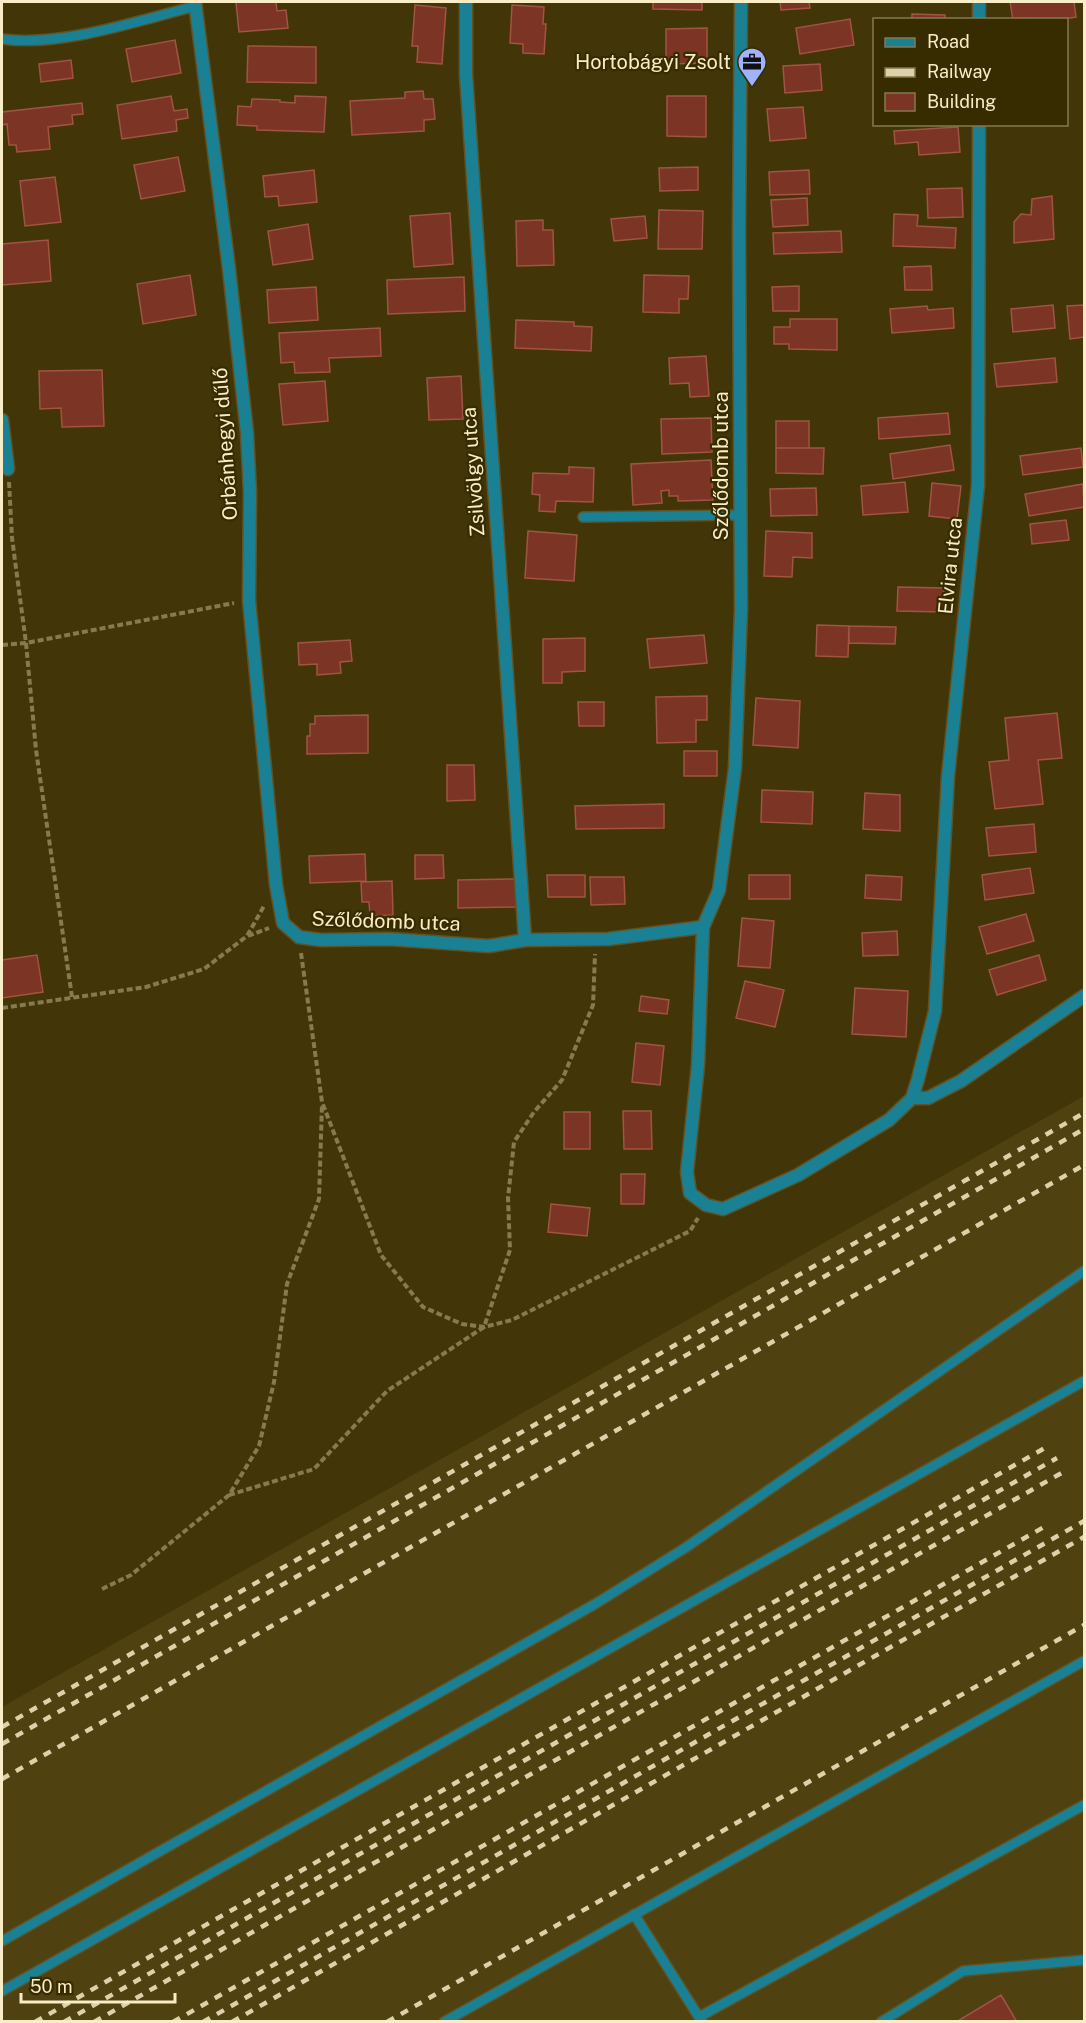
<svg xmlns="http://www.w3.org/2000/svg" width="1086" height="2023" font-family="'Public Sans',sans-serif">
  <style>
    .built { fill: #504210 }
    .building { fill: #7c3425; stroke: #a05443; stroke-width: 1.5 }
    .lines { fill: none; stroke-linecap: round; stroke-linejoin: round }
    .service-casing { stroke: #5f5326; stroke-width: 12 }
    .minor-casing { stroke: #5f5326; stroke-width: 15 }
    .path { stroke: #867b4f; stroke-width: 4; stroke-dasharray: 6 3; stroke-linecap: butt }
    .service { stroke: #1a8194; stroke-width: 9 }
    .minor { stroke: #1a8194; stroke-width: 12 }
    .rail { stroke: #dcd1a9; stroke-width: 4.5; stroke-dasharray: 8 8; stroke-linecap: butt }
    .labels { text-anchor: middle; stroke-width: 4.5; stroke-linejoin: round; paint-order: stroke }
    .poi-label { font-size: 20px; fill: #f8edc6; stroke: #372c00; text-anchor: end }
    .street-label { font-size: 20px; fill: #f8edc6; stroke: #372c00 }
  </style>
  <rect width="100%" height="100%" fill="#423608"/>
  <path class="built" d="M 1084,1096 L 1084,2021 L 2,2021 L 2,1707 Z"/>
  <path class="building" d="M 236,2 L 276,2 L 277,11 L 286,10 L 288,28 L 239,32 Z
    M 653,2 L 702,2 L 702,10 L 653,9 Z
    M 780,2 L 809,2 L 810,8 L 781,10 Z
    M 1010,2 L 1074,2 L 1076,17 L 1056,20 L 1027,20 L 1027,18 L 1013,20 Z
    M 415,5 L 446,8 L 442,64 L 417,62 L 418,46 L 412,46 Z
    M 512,5 L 544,7 L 543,24 L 546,24 L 544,54 L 523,53 L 523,44 L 510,43 Z
    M 912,14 L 945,15 L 945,20 L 912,20 Z
    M 850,19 L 854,45 L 800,54 L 796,28 Z
    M 707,28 L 707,63 L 666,64 L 666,29 Z
    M 175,40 L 181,73 L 132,82 L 126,49 Z
    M 248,46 L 316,47 L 316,83 L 247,82 Z
    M 71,60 L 73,78 L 41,82 L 39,64 Z
    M 820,64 L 822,90 L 785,93 L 783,66 Z
    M 423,91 L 424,99 L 433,99 L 435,119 L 424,120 L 424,131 L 352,135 L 350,101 L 405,98 L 405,92 Z
    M 171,96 L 174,111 L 187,109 L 188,118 L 176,120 L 177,131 L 122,139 L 117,105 Z
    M 295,96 L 326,97 L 324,132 L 257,130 L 257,126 L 237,125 L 238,106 L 251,107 L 252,99 L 280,100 L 280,102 L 295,103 Z
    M 667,96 L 706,96 L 706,137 L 667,136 Z
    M 82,103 L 83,114 L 72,115 L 73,124 L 48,127 L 50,149 L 17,152 L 16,145 L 9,145 L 7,124 L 2,125 L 2,112 Z
    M 803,107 L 806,138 L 770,141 L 767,109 Z
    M 958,127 L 960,152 L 919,155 L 918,142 L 895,144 L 894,131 Z
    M 178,157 L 185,191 L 141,199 L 134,165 Z
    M 698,167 L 698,190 L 660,191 L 659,168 Z
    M 314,170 L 317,202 L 279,206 L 278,196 L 265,197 L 263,176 Z
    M 809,170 L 810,194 L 770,195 L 769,172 Z
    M 55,177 L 61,222 L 25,226 L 20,181 Z
    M 962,188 L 963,217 L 928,218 L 927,189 Z
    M 1052,196 L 1054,239 L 1014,243 L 1014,222 L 1021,214 L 1031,215 L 1032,199 Z
    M 807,198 L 808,225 L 773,227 L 771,200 Z
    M 659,210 L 703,211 L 702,249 L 658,249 Z
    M 450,213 L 453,264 L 414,267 L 410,216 Z
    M 894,214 L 918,215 L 917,226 L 956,228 L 955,248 L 893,246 Z
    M 645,216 L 647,238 L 614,241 L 611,219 Z
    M 543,220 L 543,230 L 553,230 L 554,265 L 517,266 L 516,221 Z
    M 308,224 L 313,259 L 273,265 L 268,231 Z
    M 841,231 L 842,252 L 774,254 L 773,233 Z
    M 48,240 L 51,281 L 2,285 L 2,244 Z
    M 931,266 L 932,290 L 905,290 L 904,267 Z
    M 190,275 L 196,315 L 143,324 L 137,284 Z
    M 644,275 L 689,276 L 688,299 L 679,299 L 679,313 L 643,312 Z
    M 464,277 L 465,311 L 388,314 L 387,280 Z
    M 799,286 L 799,311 L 773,311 L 772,287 Z
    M 316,287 L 318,320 L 269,323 L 267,290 Z
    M 1053,305 L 1055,328 L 1013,332 L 1011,309 Z
    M 1084,305 L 1084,337 L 1070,339 L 1067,306 Z
    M 927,306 L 928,310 L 953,308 L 954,328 L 892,333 L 890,309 Z
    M 790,319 L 837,319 L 837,350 L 789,349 L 789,344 L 774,344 L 774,327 L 790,327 Z
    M 516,320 L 574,322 L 574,326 L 592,327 L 591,351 L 515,348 Z
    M 380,328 L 381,356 L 329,358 L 330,372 L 295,373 L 294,362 L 281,363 L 279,333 Z
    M 706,356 L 709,396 L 690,397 L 689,383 L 670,384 L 669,358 Z
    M 1055,358 L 1057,382 L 997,387 L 994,364 Z
    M 102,370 L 104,426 L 62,427 L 61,408 L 40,409 L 39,371 Z
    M 461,376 L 463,419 L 429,420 L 427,378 Z
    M 325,381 L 328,421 L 283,425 L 279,384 Z
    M 948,413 L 950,434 L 879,439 L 878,418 Z
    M 711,418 L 712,452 L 662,454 L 661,419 Z
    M 776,421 L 809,421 L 809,448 L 776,448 Z
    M 950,445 L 954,470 L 893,479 L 890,454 Z
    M 776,448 L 824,448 L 823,474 L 776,473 Z
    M 1081,448 L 1083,467 L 1023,475 L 1020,456 Z
    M 711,460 L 713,500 L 678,501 L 678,496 L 669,496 L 669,490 L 661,491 L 662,503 L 633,505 L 631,464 Z
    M 569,467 L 594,468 L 593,502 L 556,501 L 555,512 L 539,511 L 540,495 L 532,494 L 533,473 L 569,474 Z
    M 905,482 L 908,512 L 863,515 L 861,486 Z
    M 932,483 L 961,486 L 957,519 L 929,516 Z
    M 1083,484 L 1084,507 L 1029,516 L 1025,494 Z
    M 816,488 L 817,515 L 771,516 L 770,489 Z
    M 1066,520 L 1069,540 L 1032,544 L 1030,524 Z
    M 528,531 L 577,535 L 574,581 L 525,578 Z
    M 766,531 L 812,533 L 812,558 L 793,557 L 792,577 L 764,576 Z
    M 898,587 L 944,588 L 944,612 L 897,611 Z
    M 817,625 L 849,626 L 848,657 L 816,656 Z
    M 849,626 L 896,627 L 895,644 L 849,643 Z
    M 704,635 L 707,663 L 650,668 L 647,639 Z
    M 585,638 L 585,671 L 562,672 L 562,683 L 543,683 L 543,639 Z
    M 350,640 L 352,661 L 340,662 L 341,673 L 317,675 L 317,664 L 299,665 L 298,643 Z
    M 707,696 L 707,720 L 696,720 L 696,742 L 657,743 L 656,697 Z
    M 756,698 L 800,701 L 798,748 L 753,745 Z
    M 578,702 L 604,702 L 604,726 L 579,726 Z
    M 1057,713 L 1062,758 L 1038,760 L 1043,804 L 995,809 L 989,762 L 1009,760 L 1005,718 Z
    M 368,715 L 368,753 L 307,754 L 307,736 L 310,736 L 310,724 L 315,724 L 315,716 Z
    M 684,751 L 717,751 L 717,776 L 684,776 Z
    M 447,765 L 474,765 L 475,800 L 447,801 Z
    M 762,790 L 813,792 L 812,824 L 761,822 Z
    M 865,793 L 900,795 L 900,831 L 863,829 Z
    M 664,804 L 664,828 L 576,829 L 575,806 Z
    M 1034,824 L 1036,852 L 989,856 L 986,828 Z
    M 365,854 L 366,881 L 310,883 L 309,856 Z
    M 415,855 L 443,855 L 444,878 L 415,879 Z
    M 1030,868 L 1034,893 L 985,900 L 982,875 Z
    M 547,875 L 585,875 L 585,897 L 548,897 Z
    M 749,875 L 790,875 L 790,899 L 749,899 Z
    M 866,875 L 902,877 L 901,900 L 865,898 Z
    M 590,877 L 624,877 L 625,904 L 591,905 Z
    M 515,879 L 516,907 L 458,908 L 458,880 Z
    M 392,881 L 393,915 L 370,916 L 369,902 L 362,902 L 361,882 Z
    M 1026,914 L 1034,941 L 987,954 L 979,927 Z
    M 742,918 L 774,921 L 770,968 L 738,966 Z
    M 897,931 L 898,955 L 863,956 L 862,933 Z
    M 37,955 L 43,992 L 2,998 L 2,960 Z
    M 1039,955 L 1046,980 L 997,995 L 989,970 Z
    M 745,981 L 784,990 L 775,1027 L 736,1018 Z
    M 855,988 L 908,991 L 906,1037 L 852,1034 Z
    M 641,996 L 669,1000 L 667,1014 L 639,1011 Z
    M 636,1043 L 664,1046 L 660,1085 L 632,1082 Z
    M 623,1111 L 651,1111 L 652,1149 L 624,1149 Z
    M 564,1112 L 590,1112 L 590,1149 L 564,1149 Z
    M 621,1174 L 645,1174 L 644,1204 L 621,1204 Z
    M 551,1204 L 590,1208 L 587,1236 L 548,1232 Z
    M 1001,1995 L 1017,2022 L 956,2022 Z"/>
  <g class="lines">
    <g class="service-casing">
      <path id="service" d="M 2,39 C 62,47 136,21 196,6
        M 583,517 L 741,515
        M 634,1914 L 702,2022
        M 2,1941 L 595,1604 L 685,1548 L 1084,1271
        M 2,1991 L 1084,1381
        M 699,2017 L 1084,1805
        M 444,2022 L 1084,1661
        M 881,2022 L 963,1971 L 1084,1960"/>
    </g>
    <g class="minor-casing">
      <path id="minor" d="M 195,2 L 229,269 L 247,433 L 250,493 L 249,600 L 276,885 L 283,923 L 299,937 L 321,940 L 389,939 L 489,946 L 525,940 L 608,939 L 703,927
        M 466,2 L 466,75 L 525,940
        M 741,2 L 739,230 L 741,610 L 735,768 L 719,890 L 703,927 L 698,1065 L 687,1172 L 690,1193 L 706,1205 L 723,1209 L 798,1175 L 889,1120 L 912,1098 L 918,1079 L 935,1011 L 948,776 L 978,485 L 979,124
        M 979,2 L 979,20
        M 2,420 L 8,469
        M 912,1098 L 928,1098 L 961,1081 L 1084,996"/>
    </g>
    <path class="path" d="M 9,482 L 12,538 L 26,643 L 36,750 L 72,997
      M 2,645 L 26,643 L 234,603
      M 248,936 L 269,928
      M 301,953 L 322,1102 L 381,1255 L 423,1307 L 462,1324 L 484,1327 L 512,1320 L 690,1231 L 698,1218
      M 2,1008 L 146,987 L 204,969 L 247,936 L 264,906
      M 229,1495 L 314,1469 L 387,1391 L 484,1327 L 510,1250 L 508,1198 L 514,1142 L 534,1112 L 562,1080 L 593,1005 L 595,954
      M 102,1589 L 131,1575 L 229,1495 L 259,1446 L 274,1382 L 287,1284 L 319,1199 L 322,1105"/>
    <use href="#service" class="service"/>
    <use href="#minor" class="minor"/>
    <path class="rail" d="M 2,1727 L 1084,1113
      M 2,1744 L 1084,1129
      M 2,1779 L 1084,1165
      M 35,2022 L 1050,1445
      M 64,2022 L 1057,1458
      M 94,2022 L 1065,1471
      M 173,2022 L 1044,1527
      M 203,2022 L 1084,1521
      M 232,2022 L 1084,1537
      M 387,2022 L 1084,1625"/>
  </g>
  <defs>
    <g id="office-pin" transform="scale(1.5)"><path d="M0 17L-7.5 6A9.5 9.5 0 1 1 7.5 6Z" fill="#a1b3fd" stroke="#372c00"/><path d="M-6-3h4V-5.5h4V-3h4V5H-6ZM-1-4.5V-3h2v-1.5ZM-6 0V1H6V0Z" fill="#111"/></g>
  </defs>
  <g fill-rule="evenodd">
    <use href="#office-pin" x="752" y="62"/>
  </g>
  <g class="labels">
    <g class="poi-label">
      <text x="731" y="69">Hortobágyi Zsolt</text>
    </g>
    <g class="street-label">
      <text transform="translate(225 444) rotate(-94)" y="7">Orbánhegyi dűlő</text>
      <text transform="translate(721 466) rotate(-90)" y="7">Szőlődomb utca</text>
      <text transform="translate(473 472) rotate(-94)" y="7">Zsilvölgy utca</text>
      <text transform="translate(950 566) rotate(-84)" y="7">Elvira utca</text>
      <text transform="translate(386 921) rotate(2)" y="7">Szőlődomb utca</text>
    </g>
  </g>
  <rect width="1086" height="2023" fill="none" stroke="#f8edc6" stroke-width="6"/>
  <rect x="873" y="18" width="195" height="108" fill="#372c00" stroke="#84794f" stroke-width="1.5"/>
  <rect x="885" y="38" width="30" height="9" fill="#1a8194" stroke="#84794f" stroke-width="1.5"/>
  <text x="927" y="48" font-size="18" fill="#f8edc6">Road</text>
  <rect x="885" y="68" width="30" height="9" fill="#dcd1a9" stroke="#84794f" stroke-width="1.5"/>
  <text x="927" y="78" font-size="18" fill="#f8edc6">Railway</text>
  <rect x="885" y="93" width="30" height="18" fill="#7c3425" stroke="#84794f" stroke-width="1.5"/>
  <text x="927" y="108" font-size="18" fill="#f8edc6">Building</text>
  <path d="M21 1993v9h154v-9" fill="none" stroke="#f8edc6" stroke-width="3"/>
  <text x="30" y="1993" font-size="18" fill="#f8edc6" stroke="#372c00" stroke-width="4.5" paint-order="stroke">50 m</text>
</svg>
